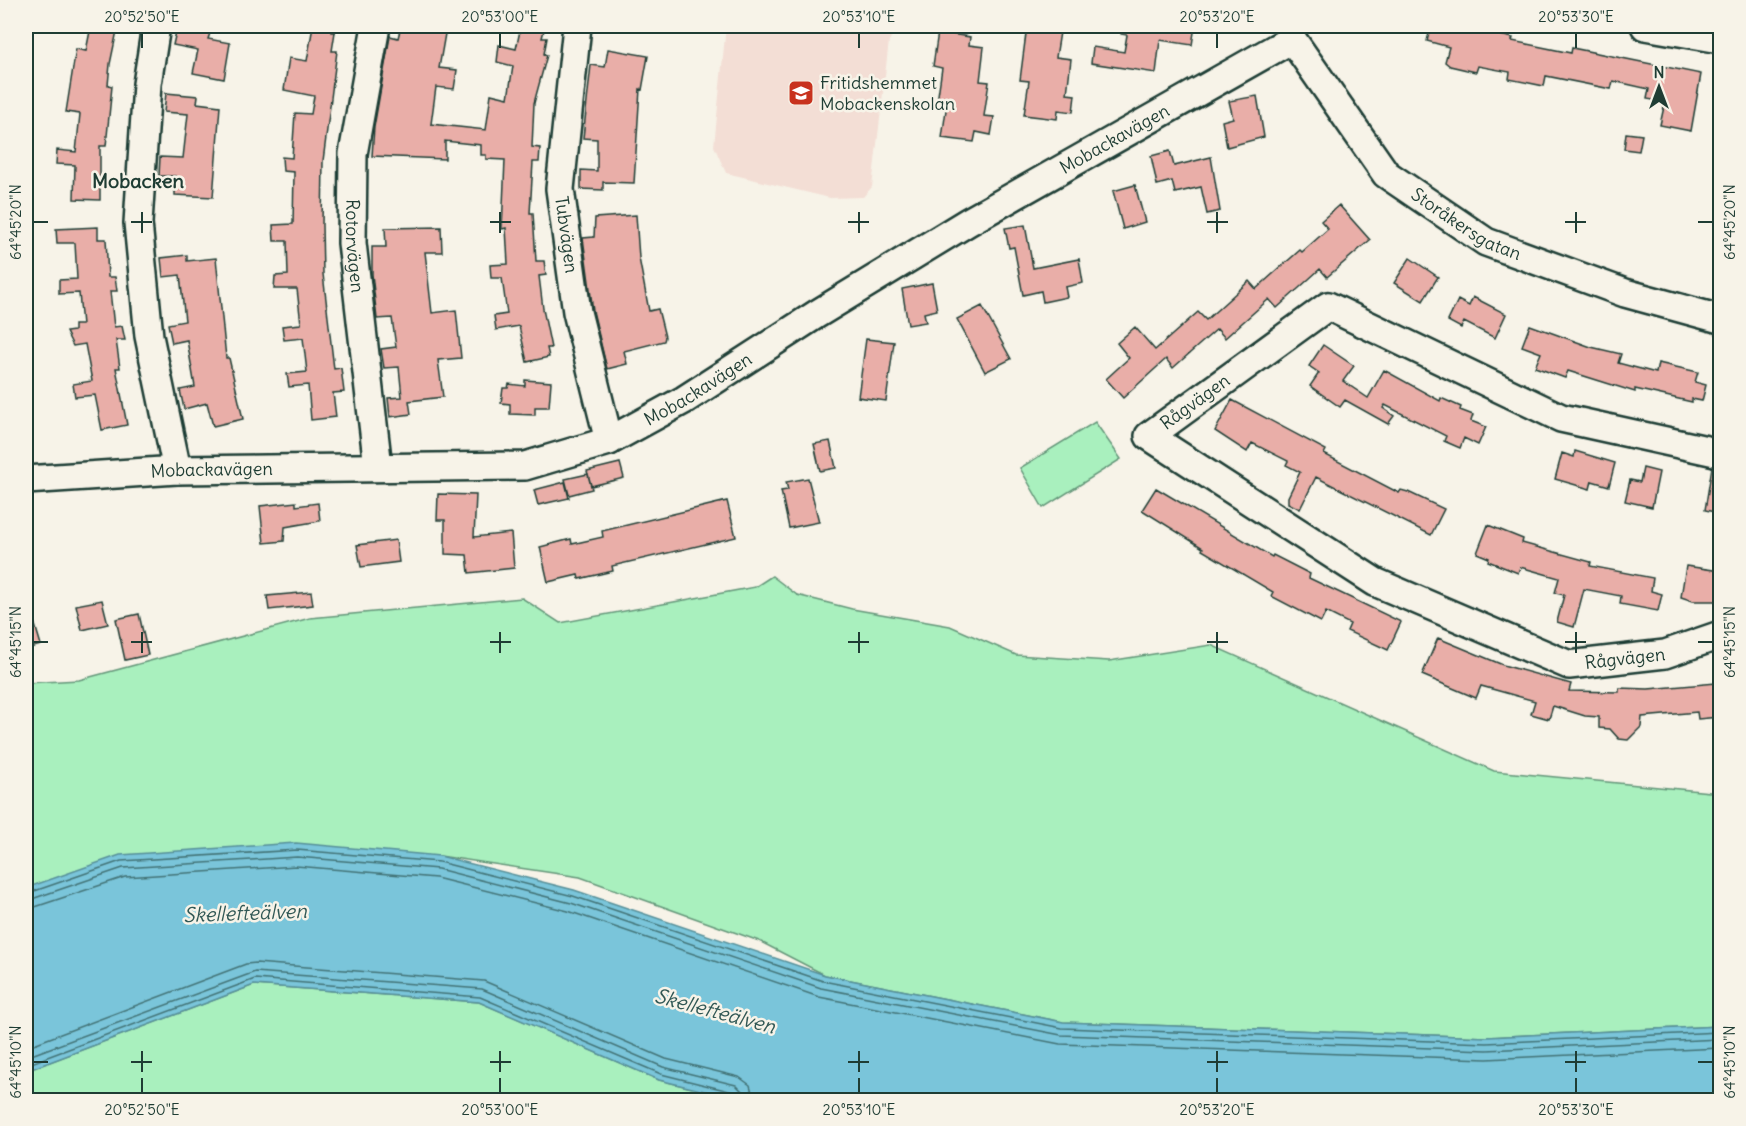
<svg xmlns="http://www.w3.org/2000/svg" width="1746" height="1126" font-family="Delius,sans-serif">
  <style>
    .built { fill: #f3ded5 }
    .green { fill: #a9f0be; stroke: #649679; stroke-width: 1.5 }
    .water { fill: #7ac5da; stroke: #568f98; stroke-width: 1.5 }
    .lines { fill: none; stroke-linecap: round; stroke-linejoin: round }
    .shore { stroke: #437376; stroke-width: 1.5 }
    .building { fill: #e9aea8; stroke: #1f3d34; stroke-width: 1.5 }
    .minor-casing { stroke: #1f3d34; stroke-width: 32 }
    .minor { stroke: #f7f3e8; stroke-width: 27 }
    .ticks { fill: none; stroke: #1f3d34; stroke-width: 2 }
    .labels { text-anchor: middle; stroke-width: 5; stroke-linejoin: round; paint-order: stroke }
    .poi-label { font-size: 18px; fill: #1f3d34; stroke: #f7f3e8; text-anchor: start }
    .street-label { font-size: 18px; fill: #1f3d34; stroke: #f7f3e8 }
    .neighbourhood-label { font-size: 20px; font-weight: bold; fill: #1f3d34; stroke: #f7f3e8 }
    .water-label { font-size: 20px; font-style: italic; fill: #315855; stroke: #f7f3e8 }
    .neatline { fill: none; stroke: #1f3d34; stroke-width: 2 }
    .ticks-label { font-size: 15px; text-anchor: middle; fill: #1f3d34 }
  </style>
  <rect width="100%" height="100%" fill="#f7f3e8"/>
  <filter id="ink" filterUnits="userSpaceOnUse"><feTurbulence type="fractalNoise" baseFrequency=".0167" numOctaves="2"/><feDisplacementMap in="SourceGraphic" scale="12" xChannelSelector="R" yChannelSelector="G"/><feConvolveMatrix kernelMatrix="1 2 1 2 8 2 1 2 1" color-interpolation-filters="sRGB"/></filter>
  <g filter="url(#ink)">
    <path class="built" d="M 726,26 L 897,26 L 889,41 L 872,187 L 863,197 L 830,198 L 726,173 L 714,146 Z"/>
    <path class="green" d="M 1095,422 L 1121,459 L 1043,508 L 1020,468 Z
      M 772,576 L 797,595 L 852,609 L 950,626 L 1016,655 L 1109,661 L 1211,645 L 1494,771 L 1720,793 L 1720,1026 L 1487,1037 L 1063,1022 L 825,975 L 759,941 L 580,877 L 440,856 L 26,890 L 26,683 L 79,680 L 310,618 L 522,598 L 560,623 L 755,587 Z
      M 254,985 L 479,1002 L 659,1080 L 742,1100 L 26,1100 L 26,1071 Z"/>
    <path class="water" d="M 296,843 L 440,856 L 574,890 L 825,975 L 1063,1022 L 1487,1037 L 1720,1026 L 1720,1100 L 742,1100 L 659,1080 L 479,1002 L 254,985 L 26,1071 L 26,888 L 120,855 Z"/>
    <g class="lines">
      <path class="shore" d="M 26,894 L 121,861 L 297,850 L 439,862 L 573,896 L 823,981 L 1062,1028 L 1487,1043 L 1720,1032
        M 26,901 L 123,868 L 297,857 L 438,869 L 571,903 L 821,988 L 1061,1035 L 1487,1050 L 1720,1039
        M 26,910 L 125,877 L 296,866 L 436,878 L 568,911 L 819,997 L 1060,1044 L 1487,1059 L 1720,1048
        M 26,1047 L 246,964 L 256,963 L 484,981 L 666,1059 L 739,1077 L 750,1085 L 754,1100
        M 26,1057 L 255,972 L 482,989 L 663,1067 L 736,1085 L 743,1092 L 745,1100
        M 26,1065 L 255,979 L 480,997 L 661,1074 L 733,1092 L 737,1100"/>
    </g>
    <path class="building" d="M 91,26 L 118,26 L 110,64 L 108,85 L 112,86 L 106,146 L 100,146 L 100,200 L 74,199 L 75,165 L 56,164 L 57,150 L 76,152 L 80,114 L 66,112 L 76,49 L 86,51 Z
      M 313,26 L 332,26 L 331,32 L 335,32 L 332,51 L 337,51 L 323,161 L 322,225 L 323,274 L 334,369 L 341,368 L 344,392 L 333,393 L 336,417 L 311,420 L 308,385 L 289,387 L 287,374 L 307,372 L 303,338 L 284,340 L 282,326 L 301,324 L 297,289 L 274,289 L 275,276 L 288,275 L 287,241 L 274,241 L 273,225 L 293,224 L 294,172 L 283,171 L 282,157 L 292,158 L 295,113 L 311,114 L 314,96 L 284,90 L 289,58 L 307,61 Z
      M 401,26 L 446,28 L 439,68 L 457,70 L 454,89 L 436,87 L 431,124 L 486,130 L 491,94 L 508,98 L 513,66 L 497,62 L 499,45 L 516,49 L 521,26 L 545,26 L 542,38 L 547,38 L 544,54 L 547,55 L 534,103 L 532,147 L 540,148 L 539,162 L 533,162 L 530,213 L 533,213 L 536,261 L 544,261 L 546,275 L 539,276 L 543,309 L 551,348 L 547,348 L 549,357 L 527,362 L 519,326 L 496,330 L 494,316 L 507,314 L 502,278 L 491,278 L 490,265 L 508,264 L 506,228 L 502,229 L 505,160 L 486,159 L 486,155 L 481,155 L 481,145 L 445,141 L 445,159 L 372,156 L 374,127 L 390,36 L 398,38 Z
      M 1027,26 L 1061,26 L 1056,57 L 1071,59 L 1067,94 L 1075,95 L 1073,112 L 1058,110 L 1057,119 L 1024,115 L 1029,81 L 1020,80 Z
      M 1122,26 L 1195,26 L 1192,45 L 1160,40 L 1156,73 L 1091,63 L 1093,47 L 1124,52 L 1127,35 L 1121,34 Z
      M 1431,26 L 1459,26 L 1513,38 L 1512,41 L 1571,53 L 1572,48 L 1701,74 L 1691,131 L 1660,125 L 1665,102 L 1647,99 L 1649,89 L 1613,81 L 1611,89 L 1546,76 L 1544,86 L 1509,79 L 1510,72 L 1478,66 L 1476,72 L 1450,66 L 1445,62 L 1449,47 L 1427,41 Z
      M 177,27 L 210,33 L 208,39 L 230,43 L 224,79 L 193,73 L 198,50 L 173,45 Z
      M 938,32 L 970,37 L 969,45 L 984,47 L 980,81 L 989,82 L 984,116 L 994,117 L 991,135 L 976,132 L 974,142 L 942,138 L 947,103 L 937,102 L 942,68 L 933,66 Z
      M 608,49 L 648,56 L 642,90 L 640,89 L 634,183 L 603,182 L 603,190 L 581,189 L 581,170 L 597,171 L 597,139 L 583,138 L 591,65 L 605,67 Z
      M 166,93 L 198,96 L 197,103 L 220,106 L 213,197 L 175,195 L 175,176 L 159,176 L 160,157 L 183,158 L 188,114 L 164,112 Z
      M 1257,96 L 1264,137 L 1227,147 L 1222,121 L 1233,118 L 1229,101 Z
      M 1626,133 L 1642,135 L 1639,151 L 1624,149 Z
      M 1170,151 L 1174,166 L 1211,157 L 1220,211 L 1207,214 L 1201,187 L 1175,193 L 1172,181 L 1157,185 L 1151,156 Z
      M 1135,185 L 1145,222 L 1123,229 L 1113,191 Z
      M 1339,205 L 1370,240 L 1327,277 L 1320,269 L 1277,308 L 1269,299 L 1225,338 L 1217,329 L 1173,368 L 1166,359 L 1123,398 L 1106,379 L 1129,358 L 1117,343 L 1135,327 L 1155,350 L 1198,312 L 1206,320 L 1249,281 L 1256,289 L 1300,250 L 1302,252 L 1328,229 L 1321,221 Z
      M 636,215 L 639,258 L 649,311 L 658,309 L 665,337 L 664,341 L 624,351 L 627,364 L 607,369 L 593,311 L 583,238 L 594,237 L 595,218 Z
      M 1025,225 L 1033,268 L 1079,259 L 1083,283 L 1065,287 L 1067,297 L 1043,302 L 1041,291 L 1023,295 L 1014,247 L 1009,248 L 1005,228 Z
      M 98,227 L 98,239 L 106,239 L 108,277 L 115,277 L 117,291 L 110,291 L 114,327 L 122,326 L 125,340 L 116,340 L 120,368 L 116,368 L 127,425 L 102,430 L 95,395 L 75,397 L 73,384 L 92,381 L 85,344 L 73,346 L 66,332 L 74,331 L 74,325 L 82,325 L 79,293 L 59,294 L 59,280 L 77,279 L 75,243 L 57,243 L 56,229 Z
      M 441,227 L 442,252 L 425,252 L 432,313 L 456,310 L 461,358 L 438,360 L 443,397 L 409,401 L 411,414 L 390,417 L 388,398 L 402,397 L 399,367 L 384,368 L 381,349 L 396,347 L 392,318 L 377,319 L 372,274 L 372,247 L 386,247 L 385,228 Z
      M 187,255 L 187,261 L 216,258 L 226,358 L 229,358 L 243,419 L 213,426 L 207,403 L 184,409 L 180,390 L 195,387 L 187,340 L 172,343 L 168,324 L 185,321 L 180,275 L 163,277 L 161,258 Z
      M 1410,258 L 1438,277 L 1423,301 L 1394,283 Z
      M 932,283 L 937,310 L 924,313 L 926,322 L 908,325 L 902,289 Z
      M 1473,297 L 1506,314 L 1495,338 L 1464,322 L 1461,328 L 1448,321 L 1458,300 L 1469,306 Z
      M 982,306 L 1011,359 L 985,372 L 957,319 Z
      M 1530,325 L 1591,347 L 1621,354 L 1618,363 L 1656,373 L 1658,363 L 1698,372 L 1695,382 L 1706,385 L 1702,401 L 1692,399 L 1692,402 L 1635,389 L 1635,392 L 1568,371 L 1565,378 L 1535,367 L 1541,353 L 1522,346 Z
      M 866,339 L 894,342 L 886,401 L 858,397 Z
      M 1323,345 L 1354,366 L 1343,381 L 1368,398 L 1384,370 L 1440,401 L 1441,398 L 1461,407 L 1460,410 L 1473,415 L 1471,421 L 1486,427 L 1478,445 L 1464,438 L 1460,448 L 1444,441 L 1446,436 L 1385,405 L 1383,408 L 1394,416 L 1388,424 L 1345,400 L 1340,407 L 1310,386 L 1319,373 L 1309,366 Z
      M 525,380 L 551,382 L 549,407 L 535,407 L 535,415 L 510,414 L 510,404 L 501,403 L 503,388 L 508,388 L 509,384 L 525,386 Z
      M 1232,400 L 1326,450 L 1324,454 L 1399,493 L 1401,490 L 1408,492 L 1444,509 L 1431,535 L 1316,477 L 1300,509 L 1288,503 L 1288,497 L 1300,472 L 1286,465 L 1288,461 L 1252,443 L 1247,452 L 1215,431 Z
      M 830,441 L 836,468 L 820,471 L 814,444 Z
      M 1575,451 L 1615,463 L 1609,486 L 1592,481 L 1590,489 L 1555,479 L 1562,453 L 1574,457 Z
      M 620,463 L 624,478 L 591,486 L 587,471 Z
      M 1712,467 L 1720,468 L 1720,513 L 1705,510 Z
      M 1643,468 L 1659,472 L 1652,507 L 1625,501 L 1630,480 L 1640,482 Z
      M 588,474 L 592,489 L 569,495 L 565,479 Z
      M 808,478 L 819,522 L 789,528 L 781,491 L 788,490 L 786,482 Z
      M 565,482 L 569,498 L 538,505 L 534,490 Z
      M 1156,488 L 1272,557 L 1273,555 L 1310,574 L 1309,578 L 1401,622 L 1388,650 L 1347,631 L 1350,624 L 1326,612 L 1321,622 L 1271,596 L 1273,592 L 1202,550 L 1203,548 L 1142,510 Z
      M 438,494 L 476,495 L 474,537 L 511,533 L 514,568 L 469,573 L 467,555 L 445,554 L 445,520 L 437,520 Z
      M 727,501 L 736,537 L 612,566 L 613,571 L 579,579 L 578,575 L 548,582 L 540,547 L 571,539 L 572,544 L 603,537 L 602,531 Z
      M 296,502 L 296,506 L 318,503 L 320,521 L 285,527 L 284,541 L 264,543 L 260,506 Z
      M 1488,525 L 1523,539 L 1522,543 L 1591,562 L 1590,566 L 1653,578 L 1651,591 L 1662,594 L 1658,611 L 1620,604 L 1621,596 L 1584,589 L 1574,627 L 1557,622 L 1564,595 L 1555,593 L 1559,578 L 1520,567 L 1518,573 L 1488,561 L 1489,558 L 1477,553 Z
      M 396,540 L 399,562 L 361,567 L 357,545 Z
      M 1686,566 L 1720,571 L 1720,601 L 1693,601 L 1681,597 Z
      M 311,592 L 313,605 L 269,610 L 267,596 Z
      M 102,600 L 108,624 L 82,630 L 76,605 Z
      M 29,605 L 41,645 L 26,649 L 26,606 Z
      M 139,614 L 148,655 L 125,660 L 116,619 Z
      M 1438,638 L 1503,665 L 1571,684 L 1569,691 L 1619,692 L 1619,688 L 1648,689 L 1716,683 L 1719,717 L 1698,719 L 1697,712 L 1642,717 L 1641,727 L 1628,740 L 1619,739 L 1610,729 L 1599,728 L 1599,717 L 1585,716 L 1553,706 L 1549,719 L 1531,714 L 1535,701 L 1481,686 L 1476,698 L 1422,675 Z"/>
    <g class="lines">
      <g class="minor-casing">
        <g id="minor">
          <path d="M 156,26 L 147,84 L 138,223 L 149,336 L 177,470"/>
          <path id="s1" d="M 376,26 L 353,154 L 352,243 L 378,467"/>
          <path id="s2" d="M 577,26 L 560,189 L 577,312 L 609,441"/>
          <path id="s3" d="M 1289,26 L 1292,39 L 1386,174 L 1486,242 L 1625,293 L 1720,319"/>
          <path d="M 1645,26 L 1720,39"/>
          <path id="s4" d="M 1720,453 L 1561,418 L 1328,306 L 1149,436 L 1375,582 L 1569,665 L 1665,654 L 1720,635"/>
          <path id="s5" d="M 26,480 L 177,470 L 525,466 L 609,441 L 684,400 L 817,314 L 968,222 L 1292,39"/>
        </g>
      </g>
      <use href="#minor" class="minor"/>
    </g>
  </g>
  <path class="ticks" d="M 142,33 L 142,48M 500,33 L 500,48M 859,33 L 859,48M 1217,33 L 1217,48M 1576,33 L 1576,48M 142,212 L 142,233M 500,212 L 500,233M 859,212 L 859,233M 1217,212 L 1217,233M 1576,212 L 1576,233M 33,222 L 48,222M 131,222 L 152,222M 490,222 L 511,222M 848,222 L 869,222M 1207,222 L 1228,222M 1565,222 L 1586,222M 1698,222 L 1713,222M 142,632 L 142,653M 500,632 L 500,653M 859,632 L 859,653M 1217,632 L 1217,653M 1576,632 L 1576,653M 33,642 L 48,642M 131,642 L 152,642M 490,642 L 511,642M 848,642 L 869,642M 1207,642 L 1228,642M 1565,642 L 1586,642M 1698,642 L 1713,642M 142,1051 L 142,1072M 500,1051 L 500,1072M 859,1051 L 859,1072M 1217,1051 L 1217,1072M 1576,1051 L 1576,1072M 33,1062 L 48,1062M 131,1062 L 152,1062M 490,1062 L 511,1062M 848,1062 L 869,1062M 1207,1062 L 1228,1062M 1565,1062 L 1586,1062M 1698,1062 L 1713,1062M 142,1078 L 142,1093M 500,1078 L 500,1093M 859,1078 L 859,1093M 1217,1078 L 1217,1093M 1576,1078 L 1576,1093"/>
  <defs>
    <g id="school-square" transform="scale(1.35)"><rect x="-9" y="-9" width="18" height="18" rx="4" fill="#c8321e" stroke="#f7f3e8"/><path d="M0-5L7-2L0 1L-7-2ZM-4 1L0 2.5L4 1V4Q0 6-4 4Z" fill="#fff"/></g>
  </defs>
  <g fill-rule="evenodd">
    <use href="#school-square" x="801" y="93"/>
  </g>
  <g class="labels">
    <g class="poi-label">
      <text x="820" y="89">Fritidshemmet<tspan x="820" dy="21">Mobackenskolan</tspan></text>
    </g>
    <g class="street-label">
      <text dy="6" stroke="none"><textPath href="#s5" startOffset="1176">Mobackavägen</textPath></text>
      <text dy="6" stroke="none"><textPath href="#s3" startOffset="273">Storåkersgatan</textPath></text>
      <text dy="6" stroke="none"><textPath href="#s2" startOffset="210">Tubvägen</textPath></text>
      <text dy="6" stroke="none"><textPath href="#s1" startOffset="222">Rotorvägen</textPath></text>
      <text dy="6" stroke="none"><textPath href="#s5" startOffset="690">Mobackavägen</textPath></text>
      <text transform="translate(1195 402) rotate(-36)" y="6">Rågvägen</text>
      <text dy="6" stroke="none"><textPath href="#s5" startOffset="186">Mobackavägen</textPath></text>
      <text dy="6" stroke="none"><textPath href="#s4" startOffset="1179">Rågvägen</textPath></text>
    </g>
    <g class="neighbourhood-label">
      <text x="138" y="188">Mobacken</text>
    </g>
    <g class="water-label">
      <text transform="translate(245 913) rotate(-2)" y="7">Skellefteälven</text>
      <text transform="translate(715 1011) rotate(15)" y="7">Skellefteälven</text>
    </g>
  </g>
  <rect width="1746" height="1126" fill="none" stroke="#f7f3e8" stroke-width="66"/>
  <g transform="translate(1659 87)" stroke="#f7f3e8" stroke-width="4.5" paint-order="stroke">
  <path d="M0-4.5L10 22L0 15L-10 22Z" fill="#1f3d34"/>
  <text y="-9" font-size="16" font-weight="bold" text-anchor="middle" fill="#1f3d34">N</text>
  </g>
  <rect x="33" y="33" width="1680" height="1060" class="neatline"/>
  <g class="ticks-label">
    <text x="142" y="22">20°52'50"E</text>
    <text x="500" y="22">20°53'00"E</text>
    <text x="859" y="22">20°53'10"E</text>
    <text x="1217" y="22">20°53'20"E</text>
    <text x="1576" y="22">20°53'30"E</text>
    <text transform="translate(16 222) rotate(-90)" y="5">64°45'20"N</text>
    <text transform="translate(1730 222) rotate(-90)" y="5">64°45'20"N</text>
    <text transform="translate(16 642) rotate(-90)" y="5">64°45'15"N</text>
    <text transform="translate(1730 642) rotate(-90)" y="5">64°45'15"N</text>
    <text transform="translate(16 1062) rotate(-90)" y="5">64°45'10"N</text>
    <text transform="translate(1730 1062) rotate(-90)" y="5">64°45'10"N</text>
    <text x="142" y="1115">20°52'50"E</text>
    <text x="500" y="1115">20°53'00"E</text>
    <text x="859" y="1115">20°53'10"E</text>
    <text x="1217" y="1115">20°53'20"E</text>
    <text x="1576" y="1115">20°53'30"E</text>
  </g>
</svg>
